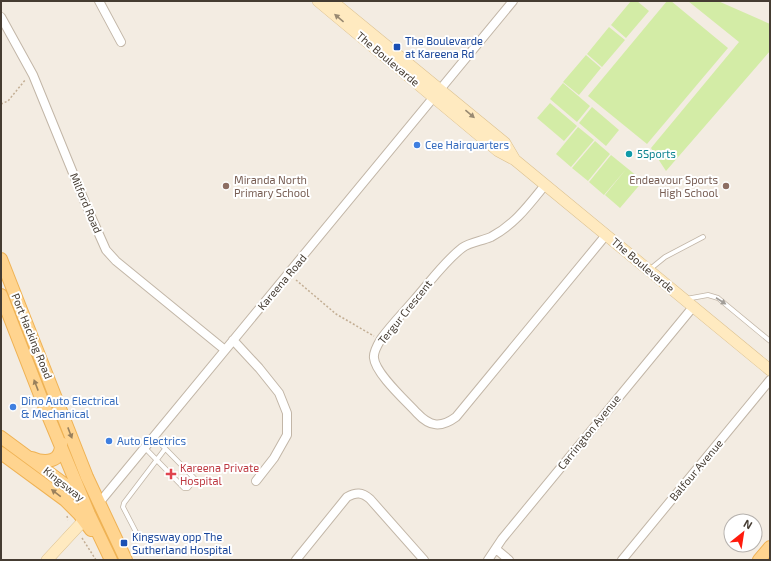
<svg xmlns="http://www.w3.org/2000/svg" width="771" height="561" font-family="'Exo 2',sans-serif">
  <style>
    .green { fill: #d3eca6 }
    .lines { fill: none; stroke-linecap: round; stroke-linejoin: round }
    .lane-casing { stroke: #c2b6a7; stroke-width: 5.5 }
    .street-casing { stroke: #c2b6a7; stroke-width: 10 }
    .secondary-casing { stroke: #dbc08f; stroke-width: 12 }
    .primary-casing { stroke: #efb254; stroke-width: 14 }
    .path { stroke: #c3ae94; stroke-width: 1.5; stroke-dasharray: 2 2; stroke-linecap: butt }
    .lane { stroke: #fff; stroke-width: 4 }
    .street { stroke: #fff; stroke-width: 8 }
    .secondary { stroke: #ffeac0; stroke-width: 11 }
    .primary { stroke: #ffd48f; stroke-width: 12 }
    .oneway { fill: #998a72 }
    .oneway2 { fill: #a29e98 }
    .oneway3 { fill: #99805c }
    .transit-dot { fill: #1a4fb4; stroke: #fff; stroke-width: 1.5 }
    .shop-dot { fill: #3f7fe0; stroke: #fff; stroke-width: 1.5 }
    .culture-dot { fill: #0f9aa8; stroke: #fff; stroke-width: 1.5 }
    .education-dot { fill: #8d6e63; stroke: #fff; stroke-width: 1.5 }
    .health-dot { fill: #e0444e; stroke: #fff; stroke-width: 1.5 }
    .labels { text-anchor: middle; stroke-width: 4; stroke-linejoin: round; paint-order: stroke }
    .transit-label { font-size: 11px; fill: #164399; stroke: #fff; text-anchor: start }
    .street-label { font-size: 11px; fill: #453c32; stroke: #fff }
    .shop-label { font-size: 11px; fill: #366cbe; stroke: #fff; text-anchor: start }
    .culture-label { font-size: 11px; fill: #0d838f; stroke: #fff; text-anchor: start }
    .education-label { font-size: 11px; fill: #785e54; stroke: #fff; text-anchor: start }
    .health-label { font-size: 11px; fill: #be3a42; stroke: #fff; text-anchor: start }
  </style>
  <rect width="100%" height="100%" fill="#f3ece2"/>
  <path class="green" d="M 631,1 L 637,1 L 649,11 L 626,38 L 611,25 Z
    M 667,1 L 671,1 L 728,48 L 647,144 L 588,96 Z
    M 688,1 L 718,1 L 770,24 L 770,51 L 666,171 L 651,148 L 739,42 Z
    M 609,27 L 625,40 L 602,67 L 587,54 Z
    M 586,55 L 601,68 L 579,95 L 563,82 Z
    M 563,83 L 590,106 L 577,122 L 550,99 Z
    M 550,103 L 577,126 L 564,141 L 537,118 Z
    M 592,107 L 619,130 L 606,146 L 579,123 Z
    M 578,127 L 594,140 L 571,167 L 556,154 Z
    M 595,141 L 610,154 L 588,181 L 572,168 Z
    M 611,155 L 627,168 L 604,195 L 589,182 Z
    M 627,168 L 643,181 L 620,208 L 605,195 Z"/>
  <g class="lines">
    <g class="lane-casing">
      <path id="lane" d="M 649,270 L 665,257 L 703,237
        M 686,299 L 708,295 L 718,298 L 770,341
        M 145,448 L 184,488 L 188,488 L 193,482 L 194,478 L 154,437
        M 137,534 L 123,507 L 124,503 L 165,449"/>
    </g>
    <g class="street-casing">
      <path id="street" d="M 99,1 L 121,42
        M 1,17 L 33,75 L 86,205 L 106,250 L 116,261 L 225,350
        M 545,185 C 528,206 515,224 491,237 C 482,241 470,242 462,248 C 444,262 430,282 415,299 C 404,312 391,325 381,339 C 378,344 373,352 374,358 C 375,373 406,401 417,413 C 430,427 441,428 456,417 L 606,235
        M 233,340 L 259,368 L 279,393 L 287,413 L 287,435 L 274,458 L 256,481
        M 99,503 L 513,1
        M 496,549 L 509,560
        M 296,560 L 347,497 C 356,492 362,492 370,499 L 424,560
        M 488,560 L 502,539 L 693,307
        M 622,560 L 770,380"/>
    </g>
    <g class="secondary-casing">
      <path id="secondary" d="M 318,1 L 498,151 L 515,160 L 770,370
        M 332,1 L 505,143 L 515,160
        M 47,560 L 84,520"/>
    </g>
    <g class="primary-casing">
      <path id="primary" d="M 1,259 L 87,477 L 126,560
        M 1,295 L 47,413 L 89,514 L 111,560
        M 1,437 L 82,497
        M 1,453 L 65,500 L 79,514 L 91,530
        M 32,458 C 46,464 62,462 61,443
        M 759,560 L 770,547"/>
    </g>
    <path class="path" d="M 1,104 L 8,101 L 26,79
      M 296,280 L 336,314 L 374,336
      M 67,516 L 68,520
      M 82,538 L 96,560"/>
    <use href="#lane" class="lane"/>
    <use href="#street" class="street"/>
    <use href="#secondary" class="secondary"/>
    <use href="#primary" class="primary"/>
  </g>
  <defs><path id="oneway-solid" d="M-6-.8H1V-3.2L6.5 0L1 3.2V.8H-6Z"/></defs>
  <g class="oneway">
    <use href="#oneway-solid" transform="translate(339 18) rotate(-140)"/>
    <use href="#oneway-solid" transform="translate(470 114) rotate(40)"/>
  </g>
  <use class="oneway2" href="#oneway-solid" transform="translate(721 301) rotate(33)"/>
  <g class="oneway3">
    <use href="#oneway-solid" transform="translate(36 385) rotate(-111)"/>
    <use href="#oneway-solid" transform="translate(70 433) rotate(69)"/>
    <use href="#oneway-solid" transform="translate(56 493) rotate(-143)"/>
  </g>
  <g class="transit-dot">
    <rect x="393" y="43" width="8" height="8" rx="2"/>
    <rect x="120" y="539" width="8" height="8" rx="2"/>
  </g>
  <g class="shop-dot">
    <circle cx="417" cy="145" r="4"/>
    <circle cx="13" cy="407" r="4"/>
    <circle cx="109" cy="441" r="4"/>
  </g>
  <circle class="culture-dot" cx="629" cy="154" r="4"/>
  <g class="education-dot">
    <circle cx="226" cy="186" r="4"/>
    <circle cx="726" cy="186" r="4"/>
  </g>
  <path class="health-dot" d="M169 468h4v4h4v4h-4v4h-4v-4h-4v-4h4z"/>
  <g class="labels">
    <g class="transit-label">
      <text x="405" y="45">The Boulevarde<tspan x="405" dy="13">at Kareena Rd</tspan></text>
      <text x="132" y="541">Kingsway opp The<tspan x="132" dy="13">Sutherland Hospital</tspan></text>
    </g>
    <g class="street-label">
      <text transform="translate(388 59) rotate(40)" y="4">The Boulevarde</text>
      <text transform="translate(86 203) rotate(67)" y="4">Milford Road</text>
      <text transform="translate(643 265) rotate(40)" y="4">The Boulevarde</text>
      <text transform="translate(282 282) rotate(-50)" y="4">Kareena Road</text>
      <text transform="translate(405 312) rotate(-51)" y="4">Tergur Crescent</text>
      <text transform="translate(32 336) rotate(68)" y="4">Port Hacking Road</text>
      <text transform="translate(589 432) rotate(-51)" y="4">Carrington Avenue</text>
      <text transform="translate(696 470) rotate(-50)" y="4">Balfour Avenue</text>
      <text transform="translate(64 484) rotate(38)" y="4">Kingsway</text>
    </g>
    <g class="shop-label">
      <text x="425" y="149">Cee Hairquarters</text>
      <text x="21" y="405">Dino Auto Electrical<tspan x="21" dy="13">&amp; Mechanical</tspan></text>
      <text x="117" y="445">Auto Electrics</text>
    </g>
    <g class="culture-label">
      <text x="637" y="158">5Sports</text>
    </g>
    <g class="education-label">
      <text x="234" y="184">Miranda North<tspan x="234" dy="13">Primary School</tspan></text>
      <text x="718" y="184" text-anchor="end">Endeavour Sports<tspan x="718" dy="13">High School</tspan></text>
    </g>
    <g class="health-label">
      <text x="180" y="472">Kareena Private<tspan x="180" dy="13">Hospital</tspan></text>
    </g>
  </g>
  <rect width="771" height="561" fill="none" stroke="#453c32" stroke-width="4"/>
  <g transform="translate(743 533) rotate(30)"><circle r="19" fill="#ffffff" stroke="#b5b1ad"/>
  <path d="M0-3L7 15L0 10L-7 15Z" fill="#ff1b0d"/>
  <text y="-6" font-size="11" font-weight="bold" text-anchor="middle" fill="#453c32">N</text>
  </g>
</svg>
